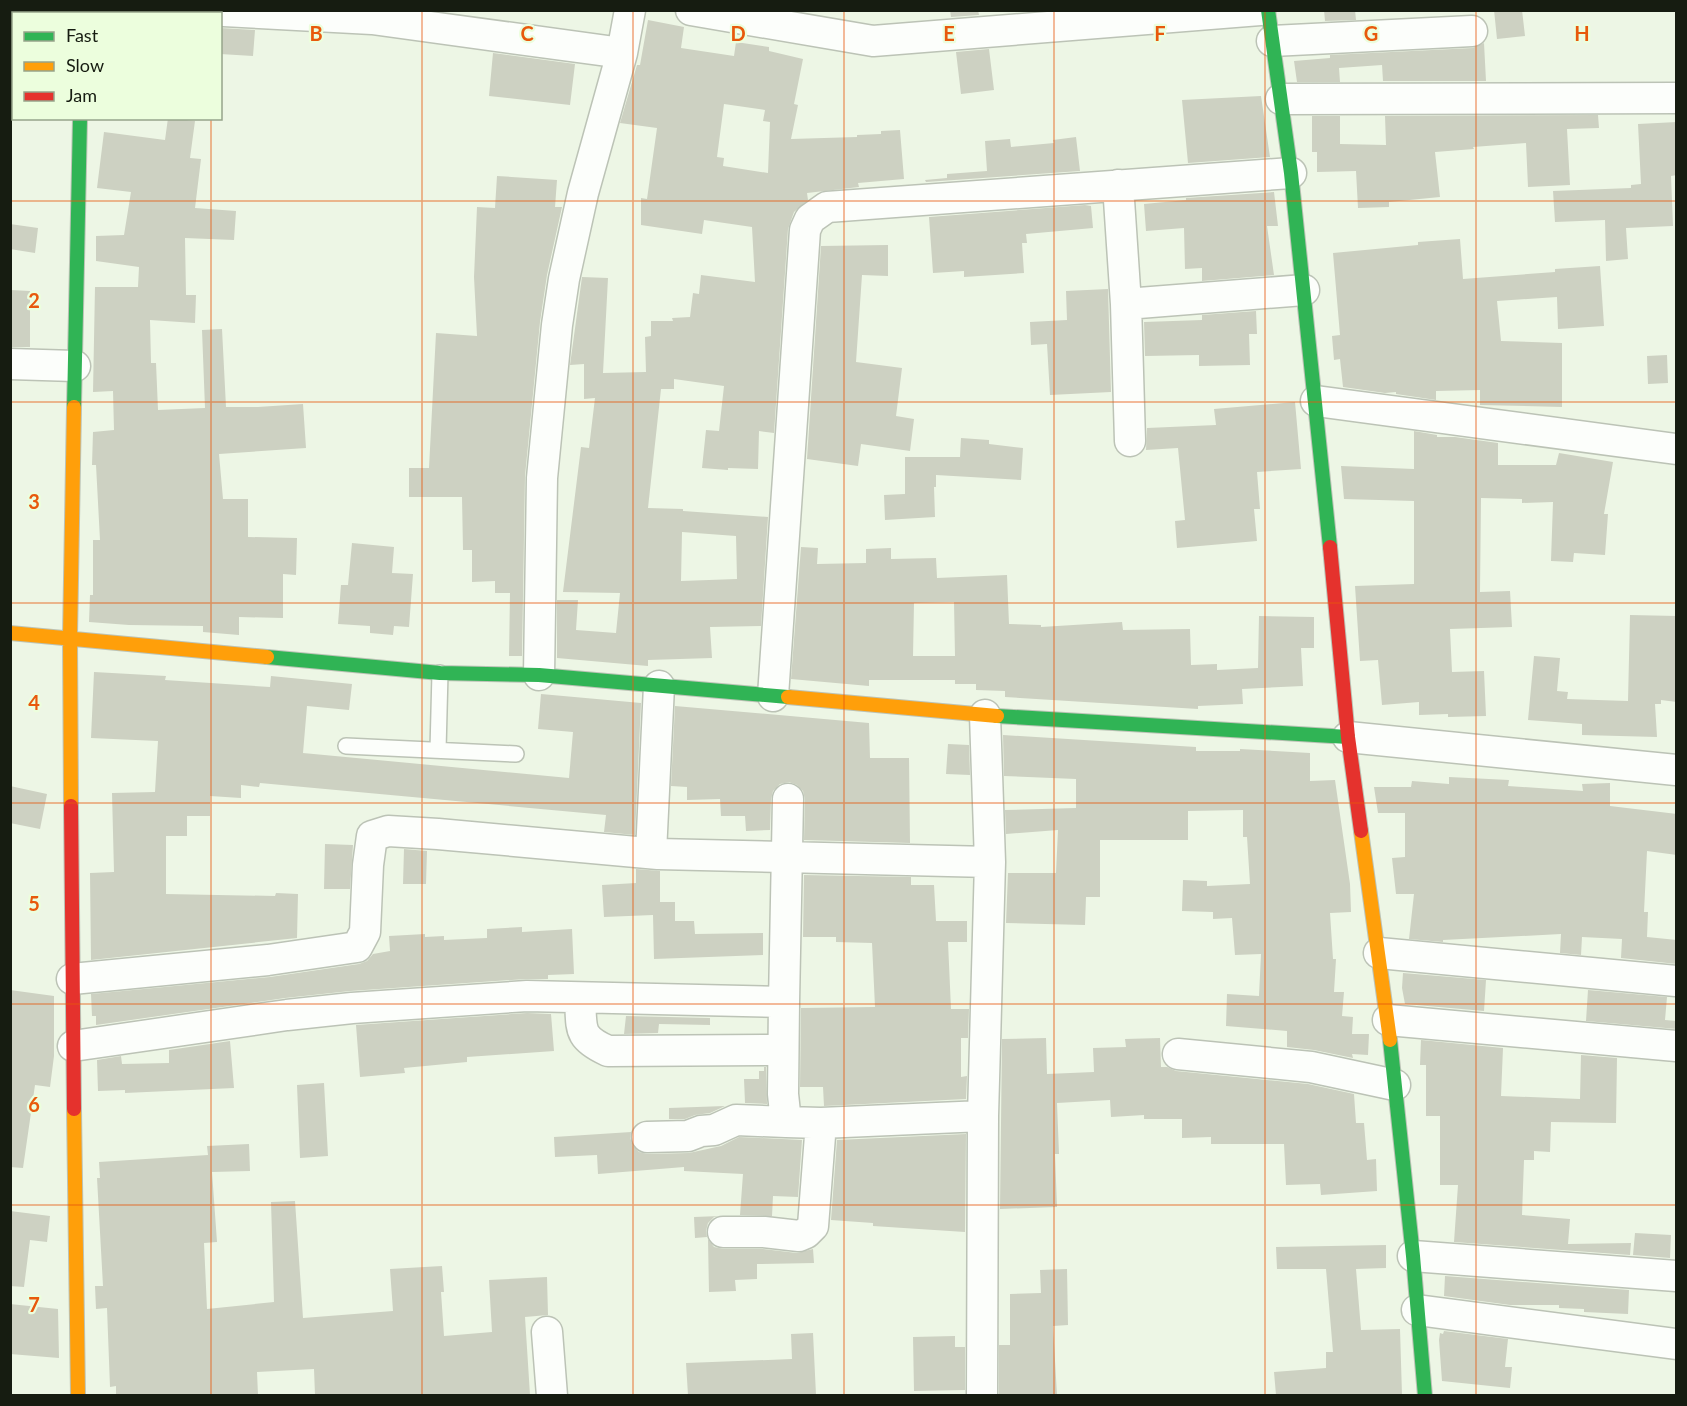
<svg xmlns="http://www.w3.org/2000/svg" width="1687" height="1406" font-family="Lato,sans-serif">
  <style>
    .building { fill: #cdd1c2; fill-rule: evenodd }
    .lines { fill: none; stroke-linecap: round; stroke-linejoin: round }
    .lane-casing { stroke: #bcc3b6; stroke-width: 18 }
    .street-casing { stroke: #bcc3b6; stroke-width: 33 }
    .fast-casing { stroke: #bcc3b6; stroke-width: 16 }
    .slow-casing { stroke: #bcc3b6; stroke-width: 16 }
    .jam-casing { stroke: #bcc3b6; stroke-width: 16 }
    .lane { stroke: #fcfefb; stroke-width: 15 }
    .street { stroke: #fcfefb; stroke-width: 30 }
    .fast { stroke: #30b455; stroke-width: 14 }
    .slow { stroke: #ff9f0a; stroke-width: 14 }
    .jam { stroke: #e5322d; stroke-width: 14 }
    .grid { fill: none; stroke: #e8590c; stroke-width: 1.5; stroke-opacity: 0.55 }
    .grid-label { font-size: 20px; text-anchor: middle; font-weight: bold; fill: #e8590c; stroke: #ecfedd; stroke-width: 4.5; stroke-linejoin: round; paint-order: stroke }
  </style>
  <rect width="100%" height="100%" fill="#edf6e5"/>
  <path class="building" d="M 950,10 L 978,10 L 979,15 L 951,17 Z
    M 1324,10 L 1355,10 L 1356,20 L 1325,21 Z
    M 1494,10 L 1522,10 L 1525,36 L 1497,39 Z
    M 648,20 L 684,27 L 681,48 L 734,56 L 736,42 L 769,47 L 769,51 L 803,59 L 794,104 L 798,105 L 791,139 L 857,137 L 857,135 L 881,134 L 881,131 L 900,130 L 904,179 L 858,183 L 859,187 L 807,193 L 808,200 L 794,212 L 788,229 L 774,433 L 759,431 L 758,469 L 728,468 L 728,470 L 702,468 L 706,430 L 719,431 L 724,386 L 674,379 L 674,389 L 661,389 L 648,508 L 683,509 L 683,511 L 768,517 L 761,626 L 710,627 L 712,658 L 648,660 L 648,666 L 557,658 L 557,600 L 578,600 L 576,630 L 616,633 L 620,593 L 563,592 L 581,447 L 589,448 L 595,398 L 584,399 L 584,364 L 570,365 L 582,277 L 608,278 L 603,373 L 646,372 L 645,337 L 651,336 L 651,321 L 673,321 L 672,318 L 690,317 L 693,293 L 699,294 L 701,275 L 755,282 L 752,227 L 704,220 L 702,234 L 641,225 L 641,198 L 647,199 L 657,128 L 620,123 L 637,65 L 640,65 ZM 724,104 L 765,110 L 763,121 L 770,122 L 768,173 L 723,166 L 724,158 L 717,157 ZM 682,532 L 736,536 L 737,579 L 681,581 Z
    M 220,28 L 255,30 L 253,56 L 220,54 Z
    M 1484,43 L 1486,81 L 1383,81 L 1382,65 L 1339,68 L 1340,82 L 1297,82 L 1294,61 L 1330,58 L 1330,55 L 1473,48 Z
    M 989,49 L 994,90 L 961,94 L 956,52 Z
    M 493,53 L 575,64 L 570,105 L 489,96 Z
    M 1261,96 L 1270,157 L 1188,163 L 1182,100 Z
    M 1598,115 L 1599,128 L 1567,129 L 1570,185 L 1528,187 L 1526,143 L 1473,147 L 1474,149 L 1435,152 L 1440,197 L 1389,202 L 1389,207 L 1358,208 L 1356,171 L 1317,172 L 1317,152 L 1312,152 L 1312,116 L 1340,116 L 1340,144 L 1386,145 L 1385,116 Z
    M 168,118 L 195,121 L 190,158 L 201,159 L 195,208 L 236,211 L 234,240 L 185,238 L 186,295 L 196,295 L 195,323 L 150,320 L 151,363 L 156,363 L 158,410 L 205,408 L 202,330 L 222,329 L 226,407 L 258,407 L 303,404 L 306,448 L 219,454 L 223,499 L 248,499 L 248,537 L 297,538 L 296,575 L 283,574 L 283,618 L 239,617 L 239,635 L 203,632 L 203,626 L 129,625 L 89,622 L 90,595 L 93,595 L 93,540 L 100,540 L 96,465 L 92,465 L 93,432 L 114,430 L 113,391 L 93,392 L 95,287 L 138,287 L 139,267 L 96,261 L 96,236 L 124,235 L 131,192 L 97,188 L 104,132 L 165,140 Z
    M 1677,122 L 1677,175 L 1671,176 L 1673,226 L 1626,228 L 1628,259 L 1606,261 L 1605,220 L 1555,222 L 1553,191 L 1631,188 L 1631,185 L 1641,184 L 1638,124 Z
    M 1076,137 L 1080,171 L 926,182 L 925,180 L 947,178 L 947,174 L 987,171 L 985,141 L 1010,139 L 1011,147 L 1054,143 L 1053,140 Z
    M 497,176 L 557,180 L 555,207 L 562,207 L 547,275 L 540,322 L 525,476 L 522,656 L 509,656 L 510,593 L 495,593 L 495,581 L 472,582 L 472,550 L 463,550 L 462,497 L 409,497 L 409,468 L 429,468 L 436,333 L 477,336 L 474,277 L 477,207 L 495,208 Z
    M 1274,192 L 1278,226 L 1267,226 L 1274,275 L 1202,281 L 1202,268 L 1185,269 L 1184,228 L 1146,231 L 1144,204 L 1186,200 L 1186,198 Z
    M 1085,205 L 1091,206 L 1093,228 L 1026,234 L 1027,243 L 1022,243 L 1024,273 L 964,277 L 964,271 L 933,273 L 929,217 Z
    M 10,224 L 38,228 L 35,253 L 10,249 Z
    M 1460,239 L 1463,279 L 1555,272 L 1555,269 L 1600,266 L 1604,326 L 1558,329 L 1557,297 L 1497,301 L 1501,341 L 1562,343 L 1562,407 L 1480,405 L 1480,390 L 1436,391 L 1436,400 L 1396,394 L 1396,392 L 1385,393 L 1343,387 L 1340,359 L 1334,360 L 1332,336 L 1340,335 L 1333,253 L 1418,245 L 1418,242 Z
    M 888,245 L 888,276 L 862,275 L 856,362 L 902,368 L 896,416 L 914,419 L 910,451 L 861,444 L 858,466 L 807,459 L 821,246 Z
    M 1108,289 L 1111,392 L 1050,395 L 1047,344 L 1031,345 L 1030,322 L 1067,320 L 1066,291 Z
    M 10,290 L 30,291 L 30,347 L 10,347 Z
    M 1256,311 L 1257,334 L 1249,334 L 1250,365 L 1199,366 L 1199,355 L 1145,356 L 1144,322 L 1202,320 L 1202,315 Z
    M 1667,355 L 1668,383 L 1648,384 L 1647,356 Z
    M 1295,402 L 1301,469 L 1257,472 L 1260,509 L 1254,509 L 1257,541 L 1177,548 L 1175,521 L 1185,520 L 1178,448 L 1146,450 L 1147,428 L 1216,425 L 1214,409 Z
    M 1414,431 L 1437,435 L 1437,437 L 1455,437 L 1498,443 L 1498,465 L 1556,465 L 1559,453 L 1613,462 L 1604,514 L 1608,514 L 1605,555 L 1574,553 L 1573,562 L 1551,561 L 1553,502 L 1522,503 L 1522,499 L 1481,498 L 1480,592 L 1510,591 L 1512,627 L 1450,629 L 1452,672 L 1484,671 L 1486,716 L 1448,717 L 1448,714 L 1419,715 L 1419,702 L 1382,705 L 1378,660 L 1360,661 L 1355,586 L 1414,584 L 1414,501 L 1344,499 L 1341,466 L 1414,469 Z
    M 961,438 L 989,440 L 989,444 L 1023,448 L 1021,480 L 936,475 L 936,487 L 934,487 L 935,517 L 885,520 L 884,495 L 905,494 L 905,457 L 960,457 Z
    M 352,543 L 394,547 L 392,573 L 413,574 L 409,627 L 394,626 L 393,635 L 370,633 L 370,626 L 338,624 L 341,585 L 348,585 Z
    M 801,547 L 818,548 L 817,564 L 866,563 L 866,549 L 891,548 L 891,559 L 936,558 L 937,578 L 1007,575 L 1009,624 L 1041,625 L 1041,627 L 1122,622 L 1123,630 L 1190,629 L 1191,665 L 1217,664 L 1217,670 L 1258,668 L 1259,616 L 1314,617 L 1314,648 L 1301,648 L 1303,686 L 1242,689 L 1243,704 L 1198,706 L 1198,709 L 1005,697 L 1005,691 L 976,690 L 976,684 L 955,684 L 955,680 L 869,680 L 869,686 L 791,679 ZM 954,602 L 955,656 L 913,656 L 914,603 Z
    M 1630,615 L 1677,616 L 1677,702 L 1661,700 L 1661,704 L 1655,704 L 1657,737 L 1582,735 L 1582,724 L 1528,720 L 1534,656 L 1560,658 L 1557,691 L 1568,692 L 1567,699 L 1628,701 Z
    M 94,672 L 166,676 L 165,680 L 270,687 L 271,676 L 352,684 L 349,710 L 307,706 L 303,753 L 569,778 L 573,732 L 538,729 L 541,694 L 641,703 L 635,835 L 604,832 L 606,815 L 260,783 L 259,787 L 241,785 L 241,798 L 210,796 L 210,816 L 187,816 L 187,836 L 166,836 L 166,894 L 275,896 L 276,893 L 298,894 L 297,938 L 91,960 L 90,873 L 114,872 L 112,793 L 155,792 L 158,741 L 91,738 Z
    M 675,706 L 869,723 L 870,758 L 909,758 L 910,843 L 804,840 L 805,799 L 803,791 L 797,785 L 789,782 L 780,784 L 773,791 L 771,799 L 770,830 L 746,831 L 745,816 L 721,816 L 720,799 L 687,800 L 687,787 L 671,786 Z
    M 1003,735 L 1196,747 L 1196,751 L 1240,751 L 1240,749 L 1310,753 L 1310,781 L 1335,780 L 1350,884 L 1351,912 L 1330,913 L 1333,959 L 1336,959 L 1334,992 L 1344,992 L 1342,1016 L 1353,1017 L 1352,1034 L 1369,1034 L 1368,1055 L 1352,1054 L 1353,1058 L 1314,1050 L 1287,1047 L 1287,1031 L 1226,1026 L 1227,994 L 1259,996 L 1261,954 L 1235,955 L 1232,918 L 1213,919 L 1213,912 L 1182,911 L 1183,880 L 1207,881 L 1207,886 L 1250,884 L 1247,837 L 1243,837 L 1243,810 L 1188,811 L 1188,840 L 1100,840 L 1100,897 L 1086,897 L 1085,925 L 1006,923 L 1008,873 L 1056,873 L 1058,830 L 1006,834 L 1005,810 L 1076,808 L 1076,779 L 1004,776 Z
    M 948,744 L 969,745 L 970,775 L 946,774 Z
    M 1449,777 L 1509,780 L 1508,786 L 1583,791 L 1582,784 L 1610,783 L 1610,806 L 1677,814 L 1677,855 L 1647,851 L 1644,912 L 1648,912 L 1647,937 L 1677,940 L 1677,964 L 1621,958 L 1622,939 L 1582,937 L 1581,955 L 1560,953 L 1561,934 L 1443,940 L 1443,942 L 1409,939 L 1414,894 L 1396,894 L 1392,858 L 1405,857 L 1405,813 L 1378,813 L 1374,787 L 1411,787 L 1412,781 L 1449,784 Z
    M 10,786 L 47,794 L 40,829 L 10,823 Z
    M 325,844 L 353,845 L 350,889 L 324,889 Z
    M 404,849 L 427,851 L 426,884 L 403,884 Z
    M 636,869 L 660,871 L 660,902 L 675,902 L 675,921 L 694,921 L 695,934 L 763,933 L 763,955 L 654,959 L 653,915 L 604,917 L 602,885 L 636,883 Z
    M 804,875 L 911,877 L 911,885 L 934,885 L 936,921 L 967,921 L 967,942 L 948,942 L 951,1009 L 969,1009 L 968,1038 L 961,1038 L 961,1077 L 967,1076 L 966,1099 L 824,1106 L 823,1087 L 800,1087 L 801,1008 L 875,1007 L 872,943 L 836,942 L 836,937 L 803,937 Z
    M 522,927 L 522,932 L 572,929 L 574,974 L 548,975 L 548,979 L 526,979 L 350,991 L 285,998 L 96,1025 L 96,1016 L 92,1016 L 91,994 L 270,977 L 359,964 L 367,961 L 373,954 L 390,951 L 389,936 L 425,934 L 425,937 L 444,936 L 444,940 L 487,938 L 487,929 Z
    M 1403,973 L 1486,980 L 1484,1011 L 1405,1004 L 1402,988 Z
    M 10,990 L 54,996 L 54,1056 L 50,1087 L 35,1085 L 23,1168 L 10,1167 Z
    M 1588,990 L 1667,997 L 1665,1020 L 1677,1021 L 1677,1029 L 1586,1021 Z
    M 527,1013 L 551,1014 L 554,1051 L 467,1057 L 467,1062 L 404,1068 L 405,1073 L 360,1077 L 356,1025 Z
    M 626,1016 L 710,1018 L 710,1025 L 659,1024 L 658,1033 L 624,1034 Z
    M 1046,1038 L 1047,1074 L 1094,1072 L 1093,1048 L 1126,1047 L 1125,1039 L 1160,1038 L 1161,1067 L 1167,1067 L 1176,1071 L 1308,1084 L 1354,1094 L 1356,1123 L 1364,1123 L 1367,1160 L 1376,1159 L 1377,1191 L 1321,1195 L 1320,1184 L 1286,1185 L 1284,1144 L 1211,1144 L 1211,1137 L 1182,1138 L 1182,1119 L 1144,1119 L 1144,1115 L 1111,1117 L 1110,1100 L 1057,1103 L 1059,1154 L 1055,1154 L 1057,1207 L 1000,1209 L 1002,1039 Z
    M 1421,1040 L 1503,1048 L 1501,1096 L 1580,1099 L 1581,1055 L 1617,1058 L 1616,1123 L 1551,1122 L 1550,1152 L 1534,1151 L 1534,1160 L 1524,1160 L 1522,1215 L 1570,1219 L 1568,1244 L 1631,1243 L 1630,1255 L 1454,1242 L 1458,1185 L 1440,1185 L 1440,1116 L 1426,1116 L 1426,1065 L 1420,1065 Z
    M 230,1041 L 234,1088 L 125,1093 L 125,1090 L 98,1091 L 97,1060 L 121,1056 L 122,1064 L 169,1063 L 169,1050 Z
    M 764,1067 L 766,1067 L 767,1104 L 745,1103 L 744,1079 L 759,1079 L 759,1071 L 764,1071 Z
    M 324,1083 L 328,1156 L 300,1158 L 297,1085 Z
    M 725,1106 L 710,1113 L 695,1115 L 685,1119 L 669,1119 L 669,1108 Z
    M 631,1132 L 630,1138 L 633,1146 L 639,1152 L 647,1154 L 689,1153 L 721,1146 L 739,1137 L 802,1140 L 798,1197 L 773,1196 L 772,1216 L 738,1215 L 740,1215 L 743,1174 L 684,1171 L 684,1167 L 598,1174 L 597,1155 L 555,1157 L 554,1137 Z
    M 966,1134 L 965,1232 L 873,1226 L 873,1223 L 831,1220 L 837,1140 Z
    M 249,1144 L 250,1171 L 212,1172 L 217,1242 L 204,1243 L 207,1309 L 274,1302 L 271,1202 L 295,1201 L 303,1318 L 393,1311 L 390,1269 L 442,1266 L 444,1292 L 441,1292 L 444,1336 L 492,1332 L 489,1280 L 547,1277 L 548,1315 L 525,1317 L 530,1395 L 315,1395 L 314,1369 L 257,1372 L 258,1395 L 116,1395 L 116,1386 L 110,1387 L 107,1308 L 96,1309 L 95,1286 L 103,1286 L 97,1178 L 100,1178 L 99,1162 L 208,1155 L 207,1146 Z
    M 10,1211 L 50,1216 L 47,1242 L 30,1240 L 24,1287 L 10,1286 Z
    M 720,1216 L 714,1217 L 708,1223 L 706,1231 L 707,1237 L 695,1238 L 694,1217 Z
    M 1635,1233 L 1671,1235 L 1670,1258 L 1633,1255 Z
    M 708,1239 L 714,1247 L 723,1249 L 763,1249 L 797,1253 L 813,1249 L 814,1263 L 757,1264 L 757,1279 L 735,1280 L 736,1291 L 709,1292 Z
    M 1386,1245 L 1386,1268 L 1356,1269 L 1361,1330 L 1400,1329 L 1402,1395 L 1276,1395 L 1274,1372 L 1326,1368 L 1326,1352 L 1333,1352 L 1326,1269 L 1277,1269 L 1276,1247 Z
    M 1067,1269 L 1068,1325 L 1053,1326 L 1057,1395 L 999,1395 L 999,1345 L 1010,1345 L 1010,1294 L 1041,1293 L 1040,1270 Z
    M 1445,1276 L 1629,1290 L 1628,1314 L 1584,1312 L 1584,1309 L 1559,1308 L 1559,1305 L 1510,1305 L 1444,1296 Z
    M 10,1304 L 58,1309 L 59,1358 L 10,1354 Z
    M 1444,1331 L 1508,1339 L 1505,1367 L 1512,1367 L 1510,1388 L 1442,1381 L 1439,1340 L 1440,1333 L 1443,1334 Z
    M 813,1333 L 816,1395 L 688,1395 L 686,1363 L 792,1359 L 791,1334 Z
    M 955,1336 L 955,1347 L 965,1347 L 965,1390 L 914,1391 L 913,1337 Z"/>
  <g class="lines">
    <g class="lane-casing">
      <path id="lane" d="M 346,746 L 516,754
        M 438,750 L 440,673"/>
    </g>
    <g class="street-casing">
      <path id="street" d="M 205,10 L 372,19 L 622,53
        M 691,10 L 873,41 L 1260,10
        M 1272,41 L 1472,31
        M 1281,99 L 1676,98
        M 1118,185 L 1126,304 L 1130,441
        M 1126,304 L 1304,290
        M 10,364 L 75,366
        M 1316,401 L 1676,449
        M 539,675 L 542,478 L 557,325 L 564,279 L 583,193 L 622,53 L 630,10
        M 773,696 L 805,230 L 810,219 L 827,207 L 1291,173
        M 1348,737 L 1676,770
        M 788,799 L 784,1002 L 783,1094 L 786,1122 L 821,1123 L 983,1116
        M 651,853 L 659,686
        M 1379,953 L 1676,981
        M 72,979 L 268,960 L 357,947 L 365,932 L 368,865 L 372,836 L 388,831 L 438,834 L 658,854 L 990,862
        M 580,998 C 582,1029 577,1037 608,1051 L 783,1050
        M 1388,1020 L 1676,1046
        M 73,1046 L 287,1015 L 352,1008 L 527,996 L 784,1002
        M 1178,1054 L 1311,1067 L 1395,1085
        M 647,1137 L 688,1136 L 701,1131 L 714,1130 L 736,1120 L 786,1122
        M 723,1232 L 764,1232 L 799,1236 L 806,1233 L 813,1226 L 821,1123
        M 1413,1256 L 1676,1276
        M 1417,1310 L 1676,1344
        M 547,1332 L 552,1396
        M 982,1396 L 983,1116 L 990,862 L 985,715"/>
    </g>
    <g class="fast-casing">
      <path id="fast" d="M 82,10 L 82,14
        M 1268,10 L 1291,173 L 1330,547
        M 74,407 L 80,118
        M 267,657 L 440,673 L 539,675 L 788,697
        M 997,716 L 1348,737
        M 1390,1040 L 1413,1256 L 1425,1396"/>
    </g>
    <g class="slow-casing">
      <path id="slow" d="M 10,633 L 267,657
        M 788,697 L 997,716
        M 71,806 L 70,637 L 74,407
        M 1361,831 L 1390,1040
        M 74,1109 L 78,1396"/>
    </g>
    <g class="jam-casing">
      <path id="jam" d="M 1330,547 L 1348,737 L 1361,831
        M 71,806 L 74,1109"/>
    </g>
    <use href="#lane" class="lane"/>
    <use href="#street" class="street"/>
    <use href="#fast" class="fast"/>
    <use href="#slow" class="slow"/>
    <use href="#jam" class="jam"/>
  </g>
  <path class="grid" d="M 211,10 L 211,14M 422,10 L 422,1396M 633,10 L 633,1396M 844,10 L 844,1396M 1054,10 L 1054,1396M 1265,10 L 1265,1396M 1476,10 L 1476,1396M 211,118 L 211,1396M 10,201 L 1676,201M 10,402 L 1676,402M 10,603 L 1676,603M 10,803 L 1676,803M 10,1004 L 1676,1004M 10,1205 L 1676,1205"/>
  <g class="grid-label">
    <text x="316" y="41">B</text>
    <text x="527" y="41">C</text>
    <text x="738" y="41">D</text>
    <text x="949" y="41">E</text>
    <text x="1160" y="41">F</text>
    <text x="1371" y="41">G</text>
    <text x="1582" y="41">H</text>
    <text x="34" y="308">2</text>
    <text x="34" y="509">3</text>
    <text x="34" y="710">4</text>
    <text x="34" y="911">5</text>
    <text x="34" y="1112">6</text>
    <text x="34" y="1312">7</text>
  </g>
  <rect width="1687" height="1406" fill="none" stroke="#161c11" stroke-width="24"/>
  <rect x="12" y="12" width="210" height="108" fill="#ecfedd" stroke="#96a48b" stroke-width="1.5"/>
  <rect x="24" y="32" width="30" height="9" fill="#30b455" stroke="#96a48b" stroke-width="1.5"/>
  <text x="66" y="42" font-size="18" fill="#161c11">Fast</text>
  <rect x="24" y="62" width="30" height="9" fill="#ff9f0a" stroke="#96a48b" stroke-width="1.5"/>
  <text x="66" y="72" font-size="18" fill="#161c11">Slow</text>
  <rect x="24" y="92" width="30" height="9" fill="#e5322d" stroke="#96a48b" stroke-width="1.5"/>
  <text x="66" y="102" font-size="18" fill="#161c11">Jam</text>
</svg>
